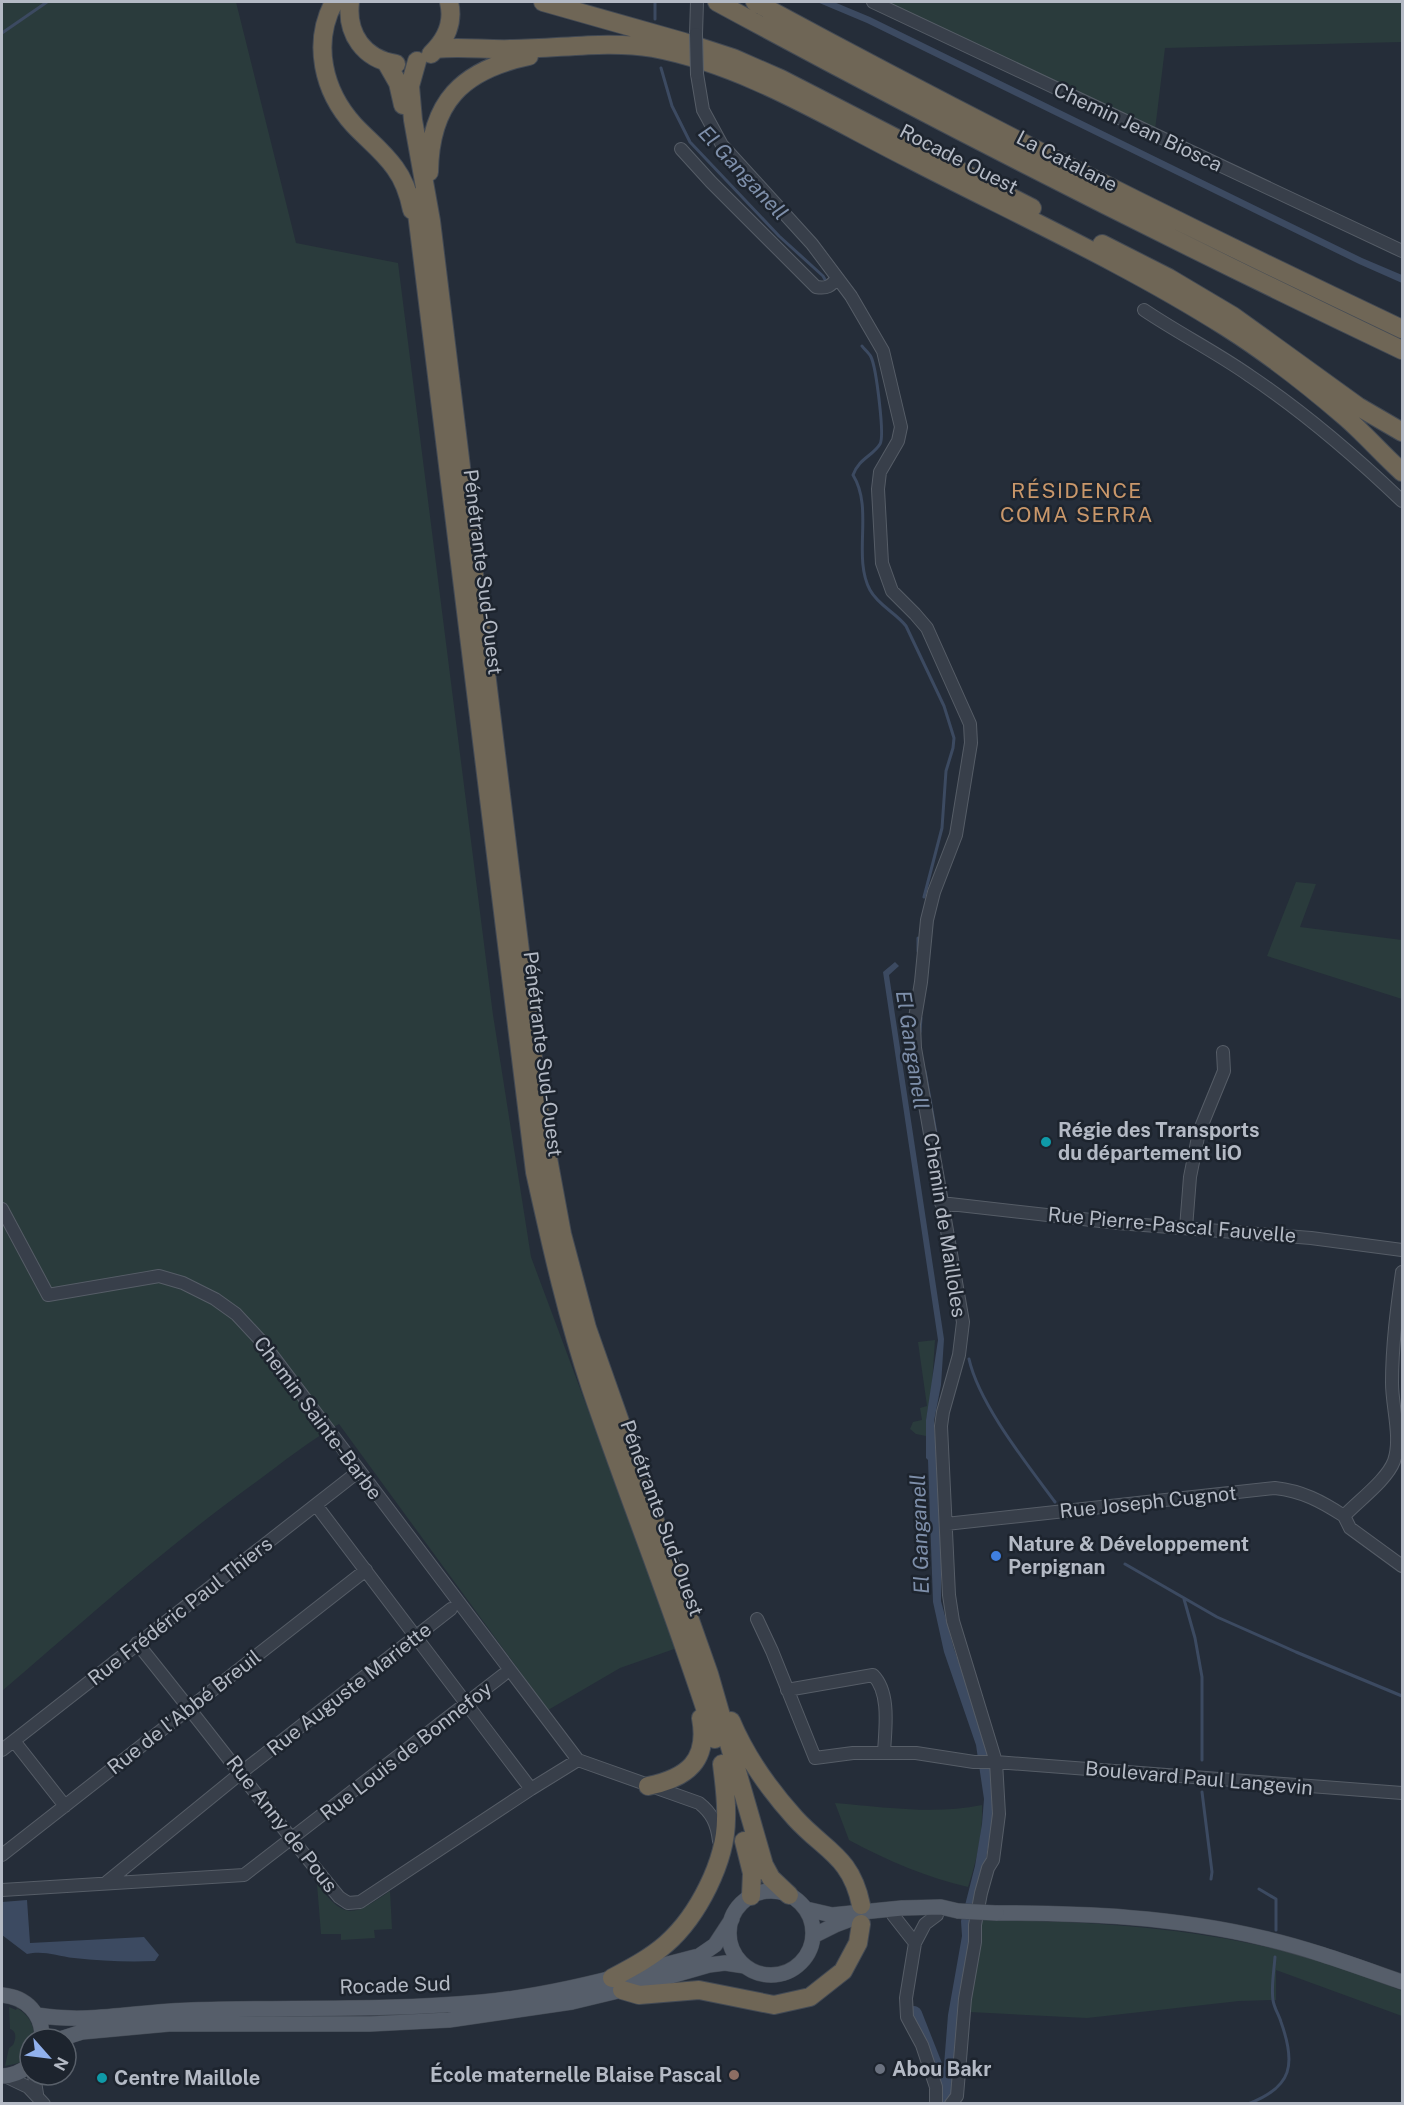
<svg xmlns="http://www.w3.org/2000/svg" width="1404" height="2105" font-family="'Public Sans',sans-serif">
  <style>
    .green { fill: #2a3b3c }
    .water { fill: #3c4a61 }
    .lines { fill: none; stroke-linecap: round; stroke-linejoin: round }
    .stream { stroke: #3c4a61; stroke-width: 3 }
    .river { stroke: #3c4a61; stroke-width: 16 }
    .minor-casing { stroke: #565d67; stroke-width: 14 }
    .major-casing { stroke: #414852; stroke-width: 16 }
    .highway-casing { stroke: #434a54; stroke-width: 20 }
    .minor { stroke: #383f4a; stroke-width: 12 }
    .major { stroke: #565e6a; stroke-width: 15 }
    .highway { stroke: #6f6656; stroke-width: 18 }
    .minor-bridge-casing { stroke: #565d67; stroke-width: 14; stroke-linecap: butt }
    .major-bridge-casing { stroke: #414852; stroke-width: 16; stroke-linecap: butt }
    .minor-bridge { stroke: #383f4a; stroke-width: 12 }
    .major-bridge { stroke: #565e6a; stroke-width: 15 }
    .culture-dot { fill: #0f9aa8; stroke: #1d242e; stroke-width: 2 }
    .shop-dot { fill: #3f7fe0; stroke: #1d242e; stroke-width: 2 }
    .worship-dot { fill: #6b7280; stroke: #1d242e; stroke-width: 2 }
    .education-dot { fill: #8d6e63; stroke: #1d242e; stroke-width: 2 }
    .labels { text-anchor: middle; stroke-width: 5; stroke-linejoin: round; paint-order: stroke }
    .street-label { font-size: 20px; fill: #b4bac5; stroke: #1d242e }
    .poi-label { font-size: 20px; font-weight: bold; fill: #b4bac5; stroke: #1d242e; text-anchor: start }
    .water-label { font-size: 21px; font-style: italic; fill: #7e8faa; stroke: #1d242e }
    .neighbourhood-label { font-size: 21px; letter-spacing: 1.5px; fill: #c9976a; stroke: #1d242e }
  </style>
  <rect width="100%" height="100%" fill="#252d39"/>
  <path class="green" d="M 2,2 L 236,2 L 296,243 L 398,263 L 493,1015 L 531,1257 L 677,1648 L 620,1668 L 548,1710 L 339,1424 C 309,1441 283,1462 256,1482 C 167,1546 85,1620 2,1691 Z
    M 885,2 L 1402,2 L 1402,42 L 1165,48 L 1155,130 Z
    M 1296,882 L 1316,884 L 1300,927 L 1402,940 L 1402,999 L 1267,956 Z
    M 935,1340 L 932,1384 L 926,1420 L 926,1436 L 916,1434 L 910,1429 L 913,1422 L 922,1420 L 920,1408 L 927,1406 L 918,1342 Z
    M 835,1803 C 884,1807 934,1815 982,1805 C 983,1833 977,1860 968,1887 C 926,1877 888,1861 849,1840 Z
    M 317,1884 C 346,1921 353,1916 390,1891 L 392,1929 L 374,1930 L 375,1938 L 341,1940 L 341,1934 L 321,1934 Z
    M 979,1920 C 1123,1921 1269,1932 1402,1991 L 1402,2016 L 1276,1970 L 1276,2000 L 1239,2001 L 1087,2018 L 969,2012 Z
    M 9,2007 L 16,2010 L 17,2008 C 29,2015 34,2025 35,2039 L 30,2039 C 30,2063 24,2062 5,2066 L 9,2048 L 13,2045 C 16,2039 17,2031 10,2029 Z"/>
  <path class="water" d="M 817,2 L 834,2 L 870,17 L 1362,258 L 1402,275 L 1402,283 L 1359,264 L 867,23 Z
    M 895,962 L 899,966 L 889,975 L 944,1339 L 941,1385 L 934,1421 L 941,1534 L 941,1601 L 954,1649 L 981,1724 L 991,1769 L 994,1799 L 992,1825 L 958,2016 L 951,2103 L 941,2103 L 948,2015 L 962,1936 L 961,1921 L 975,1866 L 982,1824 L 984,1799 L 976,1745 L 944,1652 L 933,1602 L 928,1460 L 926,1458 L 926,1420 L 938,1340 L 883,972 Z
    M 27,1900 L 30,1943 L 144,1937 L 159,1955 L 155,1961 C 127,1962 101,1961 74,1958 C 57,1956 43,1950 27,1954 L 2,1935 L 2,1902 Z"/>
  <g class="lines">
    <path class="stream" d="M 655,2 L 655,19
      M 2,33 L 47,2
      M 661,68 L 672,106 L 690,142 L 779,236 L 823,276 L 827,283
      M 862,346 C 864,349 869,353 871,357 C 876,367 885,436 880,444 C 873,456 859,458 853,475 C 874,509 852,556 870,590 C 878,605 896,613 906,626 L 944,706 L 954,738 L 953,748 L 946,771 L 942,828 L 924,897
      M 918,951 L 918,938
      M 920,1032 L 921,1018
      M 925,1071 L 939,1150
      M 969,1359 C 979,1404 1027,1464 1055,1502
      M 1125,1564 L 1217,1617 L 1296,1652 L 1402,1696
      M 1184,1599 L 1195,1638 L 1202,1677 L 1202,1760
      M 1202,1792 L 1212,1872 L 1211,1879
      M 1259,1889 L 1276,1899 L 1276,1930
      M 1248,2104 C 1293,2087 1296,2064 1281,2022 C 1279,2015 1274,2008 1273,2000 C 1271,1987 1274,1971 1275,1957"/>
    <path class="river" d="M 914,2014 L 942,2085 L 947,2091"/>
    <g class="minor-casing">
      <path id="minor" d="M 873,2 L 1402,251
        M 696,34 L 697,2
        M 697,74 L 703,110 L 722,145 L 812,244 L 851,296 L 883,351 L 901,427 L 898,441 L 880,472 L 878,489 L 882,563 L 892,591 L 915,614 L 927,628 L 970,724 L 971,743 L 956,835 L 934,892 L 927,920 L 921,982 L 914,1024 L 915,1048 L 963,1322 L 959,1355 L 943,1412 L 941,1426 L 949,1595 L 953,1621 L 996,1762 L 999,1814 L 993,1860 L 988,1868 L 981,1893 L 975,1925 L 975,1942 L 965,1999 L 957,2096 L 951,2104
        M 681,149 L 711,182 L 816,287 C 827,289 831,286 837,278
        M 1144,310 C 1178,333 1216,352 1250,376 C 1305,413 1354,455 1402,501
        M 941,1203 L 1118,1223 L 1311,1238 L 1402,1250
        M 2,1209 L 48,1295 L 159,1276 L 183,1283 L 215,1299 L 236,1314 L 263,1343 L 578,1760
        M 1186,1228 L 1190,1177 L 1199,1132 L 1224,1071 L 1223,1052
        M 316,1505 L 531,1789
        M 1344,1516 C 1358,1501 1387,1480 1394,1461 C 1402,1438 1392,1407 1392,1383 C 1392,1345 1397,1308 1402,1272
        M 1344,1516 L 1350,1528 L 1402,1566
        M 946,1524 L 1275,1488 C 1302,1491 1321,1501 1344,1516
        M 757,1619 L 772,1651 L 815,1758 L 853,1753 L 916,1753 L 974,1762 L 996,1762 L 1402,1793
        M 137,1643 C 205,1727 270,1814 339,1897 L 348,1903 L 360,1902 L 531,1789 L 578,1760
        M 787,1690 L 873,1675 C 891,1693 885,1730 884,1753
        M 14,1741 L 65,1806
        M 2,1750 L 359,1471
        M 578,1760 L 699,1803 C 712,1813 717,1824 719,1841
        M 2,1855 L 366,1570
        M 107,1882 L 247,1768 L 451,1609
        M 2,1890 L 244,1875 L 503,1675
        M 893,1915 L 915,1943
        M 34,2075 L 37,2094
        M 5,2076 L 28,2087 L 44,2104
        M 936,2104 L 936,2087 L 922,2045 L 907,2017 L 906,1998 L 915,1943 L 925,1924 L 937,1915"/>
    </g>
    <g class="major-casing">
      <path id="major" d="M729 1933a42 42 0 1 1 84 0a42 42 0 1 1-84 0Z
        M 806,1909 L 832,1915 L 902,1908 L 941,1907 L 958,1911
        M 996,1913 C 1085,1913 1176,1917 1263,1938 C 1311,1949 1356,1966 1402,1982
        M 813,1936 L 835,1925 L 851,1919
        M 2,1995 C 26,1997 43,2014 42,2039
        M 37,2015 C 89,2024 139,2011 191,2010 C 288,2007 385,2011 482,2002 C 556,1995 627,1974 699,1956 L 715,1945 L 732,1919
        M 60,2039 L 82,2032 L 169,2024 L 370,2024 L 449,2020 L 572,2002 L 622,1990 L 709,1965 L 725,1963 L 745,1966
        M 2,2076 C 13,2076 21,2072 30,2065"/>
    </g>
    <g class="highway-casing">
      <path id="highway" d="M 334,2 C 312,43 323,91 354,125 C 367,139 383,151 395,168 C 404,180 409,195 412,210
        M 350,2 C 346,34 364,59 396,64
        M 543,2 L 684,42 L 733,58 L 781,79 L 1032,208
        M 717,2 C 942,124 1171,240 1402,350
        M 755,2 C 967,117 1184,226 1402,329
        M 436,49 C 461,46 486,50 512,49 C 559,49 607,40 653,48 C 744,65 827,117 908,158 C 1014,213 1125,263 1226,327 C 1267,353 1307,384 1344,416 C 1364,433 1382,454 1402,472
        M 431,54 C 446,40 454,22 449,2
        M 417,61 L 410,86 L 413,120 L 431,221 L 540,1115 L 562,1234 L 587,1328 L 709,1674 L 764,1865 L 771,1878 L 789,1895
        M 386,62 L 398,83 L 403,105
        M 429,172 C 430,102 462,70 529,56
        M 415,197 L 535,1172 C 551,1244 567,1317 591,1388 C 631,1505 678,1620 715,1739
        M 1102,244 L 1169,278 L 1233,316 L 1359,407 L 1402,432
        M 731,1721 C 746,1757 769,1789 795,1818 C 825,1851 851,1856 861,1905
        M 648,1786 C 687,1778 709,1761 701,1718
        M 744,1841 L 752,1873 L 751,1896
        M 612,1978 C 631,1968 650,1958 666,1944 C 698,1916 726,1861 726,1819 C 727,1800 724,1782 722,1764
        M 622,1990 L 639,1995 L 699,1990 L 774,2005 L 810,1997 L 843,1971 L 858,1943 L 861,1924"/>
    </g>
    <use href="#minor" class="minor"/>
    <use href="#major" class="major"/>
    <use href="#highway" class="highway"/>
    <g class="minor-bridge-casing">
      <path id="minor-bridge" d="M 696,34 L 697,74"/>
    </g>
    <g class="major-bridge-casing">
      <path id="major-bridge" d="M 958,1911 L 996,1913"/>
    </g>
    <use href="#minor-bridge" class="minor-bridge"/>
    <use href="#major-bridge" class="major-bridge"/>
  </g>
  <g class="culture-dot">
    <circle cx="1046" cy="1142" r="6"/>
    <circle cx="102" cy="2078" r="6"/>
  </g>
  <circle class="shop-dot" cx="996" cy="1556" r="6"/>
  <circle class="worship-dot" cx="880" cy="2069" r="6"/>
  <circle class="education-dot" cx="734" cy="2075" r="6"/>
  <g class="labels">
    <g class="street-label">
      <text transform="translate(1138 127) rotate(25)" y="7">Chemin Jean Biosca</text>
      <text transform="translate(959 159) rotate(27)" y="7">Rocade Ouest</text>
      <text transform="translate(1067 161) rotate(27)" y="7">La Catalane</text>
      <text transform="translate(483 572) rotate(83)" y="7">Pénétrante Sud-Ouest</text>
      <text transform="translate(543 1054) rotate(83)" y="7">Pénétrante Sud-Ouest</text>
      <text transform="translate(945 1225) rotate(81)" y="7">Chemin de Mailloles</text>
      <text transform="translate(1172 1225) rotate(5)" y="7">Rue Pierre-Pascal Fauvelle</text>
      <text transform="translate(318 1418) rotate(53)" y="7">Chemin Sainte-Barbe</text>
      <text transform="translate(1148 1502) rotate(-6)" y="7">Rue Joseph Cugnot</text>
      <text transform="translate(662 1518) rotate(70)" y="7">Pénétrante Sud-Ouest</text>
      <text transform="translate(180 1611) rotate(-38)" y="7">Rue Frédéric Paul Thiers</text>
      <text transform="translate(349 1689) rotate(-38)" y="7">Rue Auguste Mariette</text>
      <text transform="translate(184 1712) rotate(-38)" y="7">Rue de l'Abbé Breuil</text>
      <text transform="translate(406 1751) rotate(-38)" y="7">Rue Louis de Bonnefoy</text>
      <text transform="translate(1199 1778) rotate(5)" y="7">Boulevard Paul Langevin</text>
      <text transform="translate(282 1824) rotate(52)" y="7">Rue Anny de Pous</text>
      <text transform="translate(395 1985) rotate(-2)" y="7">Rocade Sud</text>
    </g>
    <g class="poi-label">
      <text x="1058" y="1137">Régie des Transports<tspan x="1058" dy="23">du département liO</tspan></text>
      <text x="1008" y="1551">Nature &amp; Développement<tspan x="1008" dy="23">Perpignan</tspan></text>
      <text x="892" y="2076">Abou Bakr</text>
      <text x="722" y="2082" text-anchor="end">École maternelle Blaise Pascal</text>
      <text x="114" y="2085">Centre Maillole</text>
    </g>
    <g class="water-label">
      <text transform="translate(743 173) rotate(47)" y="7">El Ganganell</text>
      <text transform="translate(912 1050) rotate(81)" y="7">El Ganganell</text>
      <text transform="translate(920 1534) rotate(-92)" y="7">El Ganganell</text>
    </g>
    <g class="neighbourhood-label">
      <text x="1077" y="498">RÉSIDENCE<tspan x="1077" dy="24">COMA SERRA</tspan></text>
    </g>
  </g>
  <rect width="1404" height="2105" fill="none" stroke="#b4bac5" stroke-width="6"/>
  <g transform="translate(48 2057) rotate(118)"><circle r="28" fill="#1d242e" stroke="#59606a" stroke-width="1.5"/>
  <path d="M0-4.5L10 22L0 15L-10 22Z" fill="#91b1ed"/>
  <text y="-9" font-size="16" font-weight="bold" text-anchor="middle" fill="#b4bac5">N</text>
  </g>
</svg>
